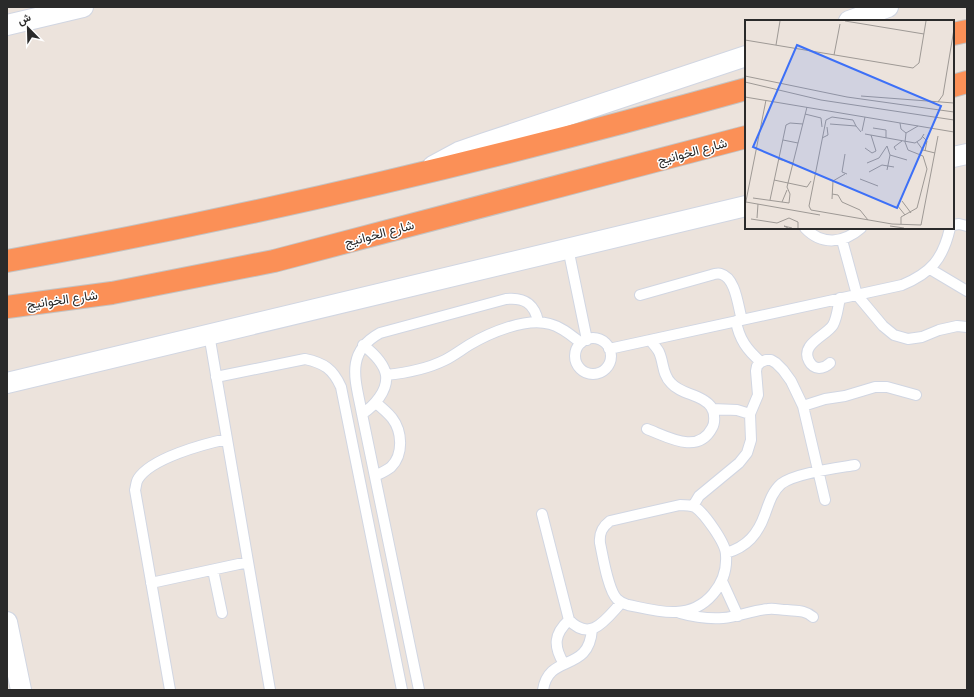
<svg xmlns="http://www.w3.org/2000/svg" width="974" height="697" font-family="'Archivo Narrow',Vazirmatn,sans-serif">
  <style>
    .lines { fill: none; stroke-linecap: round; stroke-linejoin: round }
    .lane-casing { stroke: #d1d6e2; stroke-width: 12 }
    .street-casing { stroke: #d1d6e2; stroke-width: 22 }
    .highway-casing { stroke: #c3c3c3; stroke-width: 24 }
    .lane { stroke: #fff; stroke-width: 10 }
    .street { stroke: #fff; stroke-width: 20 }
    .highway { stroke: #fb9057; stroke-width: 22 }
    .labels { text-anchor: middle; stroke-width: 3; stroke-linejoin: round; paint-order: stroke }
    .street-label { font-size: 13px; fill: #2a2a2a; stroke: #fff }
    .inset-road { fill: none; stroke: #9e9995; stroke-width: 1 }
    .view { fill: #3d70f7; fill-opacity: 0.15; stroke: #3d70f7; stroke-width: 2 }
    .inset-edge { fill: none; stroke: #2a2a2a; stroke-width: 2 }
  </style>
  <rect width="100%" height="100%" fill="#ece3dc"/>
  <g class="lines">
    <g class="lane-casing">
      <path id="lane" d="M 953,225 L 959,224 L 967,226
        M 805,228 C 822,246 844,243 861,228
        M 842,240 L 857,295 L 883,326 L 894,335 L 908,339 L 922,337 L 939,330 L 957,326 L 967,327
        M 568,248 L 587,340
        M 930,269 L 967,291
        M 640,295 L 711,275 C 714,274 718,273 721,274 C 736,278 738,307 742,320
        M 736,321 C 739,339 747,350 761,362
        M 209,334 L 270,690
        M575 356a18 18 0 1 1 36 0a18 18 0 1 1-36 0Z
        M 609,349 L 902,285 C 931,273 943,259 950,228
        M 830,363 C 827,366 824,368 819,368 C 815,368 811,365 809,361 C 800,344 826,336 833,325 C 837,318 838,307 840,298
        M 386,375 C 406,373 427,369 445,360 C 453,356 461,350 469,345 C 489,333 526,317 550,324 C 562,327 572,336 581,343
        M 216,377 L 305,359 C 324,363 333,369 341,387 L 402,690
        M 803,406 L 825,399 L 845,396 L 875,387 L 887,387 L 916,395
        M 712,409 L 737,410 L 750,414
        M 362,414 C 374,406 388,391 386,375 C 384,363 372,352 363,345
        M 647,429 C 668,437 698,455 712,428 C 715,423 715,414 712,408 C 703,394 681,395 671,383 C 662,374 664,363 659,352 C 657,348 653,344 650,340
        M 375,476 C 381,473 386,471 391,467 C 404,454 402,431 392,418 C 387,412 381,407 376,403
        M 680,505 C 685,505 690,505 695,507 C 704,513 726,543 726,555 C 728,584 706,611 676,612 C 661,613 643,608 628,605 C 624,604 620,602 617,599 C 608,590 603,557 600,543 C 599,533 602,527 610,521 Z
        M 693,506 L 699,496 L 739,463 L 747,453 L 751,440 L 750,414 L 758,395 L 756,371 L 757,366 L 761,362 L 766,360 L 771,360 L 776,363 L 783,370 L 791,381 L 803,406 L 825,500
        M 542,514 L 569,620 C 591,643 606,619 621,603
        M 726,553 C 747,547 758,534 765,514 C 769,503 772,492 781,484 C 795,473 837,468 855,465
        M 213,570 L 222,613
        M 722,581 L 738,616
        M 151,583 L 248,562
        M 680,613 C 694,617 708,619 723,618 C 738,617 753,610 768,609 C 775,608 780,610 787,610 C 797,611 805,610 813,617
        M 564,664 C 553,646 554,634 569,620
        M 170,690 L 135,490 C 136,487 136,482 138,479 C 151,458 204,444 227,439
        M 419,690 L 362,414 C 356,381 344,353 380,333 L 506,299 C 524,297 534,303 538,321
        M 543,690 C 549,652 589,674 592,629"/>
    </g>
    <g class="street-casing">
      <path id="street" d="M 849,21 L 888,7
        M 7,25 L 83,7
        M 953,157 L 967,154
        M 433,166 L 459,152 L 485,143 L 746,56
        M 7,383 L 746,206
        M 7,622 L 21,690"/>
    </g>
    <g class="highway-casing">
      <path id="highway" d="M 953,34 L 967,31
        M 953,86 L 967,82
        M 7,261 C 256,216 502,157 746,89
        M 7,307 L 112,293 L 274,261 L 746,137"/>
    </g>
    <use href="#lane" class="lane"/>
    <use href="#street" class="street"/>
    <use href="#highway" class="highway"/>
  </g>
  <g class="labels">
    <g class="street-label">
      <text transform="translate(692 151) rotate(-15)" y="5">شارع الخوانيج</text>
      <text transform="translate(379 233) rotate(-15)" y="5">شارع الخوانيج</text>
      <text transform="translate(62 299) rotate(-8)" y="5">شارع الخوانيج</text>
    </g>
  </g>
  <g transform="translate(745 20)">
    <rect width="209" height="209" fill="#ece3dc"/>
    <path class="inset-road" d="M 100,1 L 179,14M 0,20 L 168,48 L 174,43 L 181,1M 31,25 L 35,1M 89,35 L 95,4M 0,56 L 102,77 L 209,92M 0,62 L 76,80 L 209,100M 116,76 L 209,83M 0,77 L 209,112M 193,82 L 198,75 L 209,9M 60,94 L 76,98 L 77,107M 155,103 L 156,109 L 161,113 L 173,106M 85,104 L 111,106 L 116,112M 111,106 L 108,100 L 87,97 L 81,100 L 64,186 L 66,190 L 147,204 L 176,205 L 193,116M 128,108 L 141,110 L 141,118M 117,111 L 120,97M 120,114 L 170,123 L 176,119 L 179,114M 178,117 L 182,121 L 180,131M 77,118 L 83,115 L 82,107M 38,120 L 53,123M 172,122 L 178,130 L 190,133M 120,128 L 127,133 L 131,131 L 126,115M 151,130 L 149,127 L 157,121M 100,134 L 97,152 L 102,154M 145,135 L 162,140M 33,139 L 48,143M 122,143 L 134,138 L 142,126 L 145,135 L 142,150M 124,152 L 137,145 L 149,147M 115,159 L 133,166M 29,160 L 62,167 L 66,161M 87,174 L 93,175 L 97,182 L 115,190 L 123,200M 8,178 L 44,183 L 45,174 L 42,167 L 62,87M 87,179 L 88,161 L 100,154M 25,180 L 41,105 L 45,103 L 58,104M 157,181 L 166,193M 1,182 L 75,195M 37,182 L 42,170M 152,185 L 160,195M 0,186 L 21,80M 12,198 L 13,184M 6,199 L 32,203 L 44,198 L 53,202 L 53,208M 156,204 L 156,197 L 172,188 L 182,149 L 178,136 L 163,130 L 160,122 L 161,113M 145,206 L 159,208M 43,208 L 39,206 L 47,208"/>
    <path class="view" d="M 52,25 L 196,86 L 152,188 L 8,127 Z"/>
    <rect width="209" height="209" class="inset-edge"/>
  </g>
  <rect width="974" height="697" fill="none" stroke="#2a2a2a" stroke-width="16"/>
  <g transform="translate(28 28) rotate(337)" stroke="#ffffff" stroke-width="3" paint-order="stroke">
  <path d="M0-3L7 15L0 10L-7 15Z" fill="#2a2a2a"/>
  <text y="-6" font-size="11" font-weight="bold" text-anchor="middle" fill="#2a2a2a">ش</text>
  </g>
</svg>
